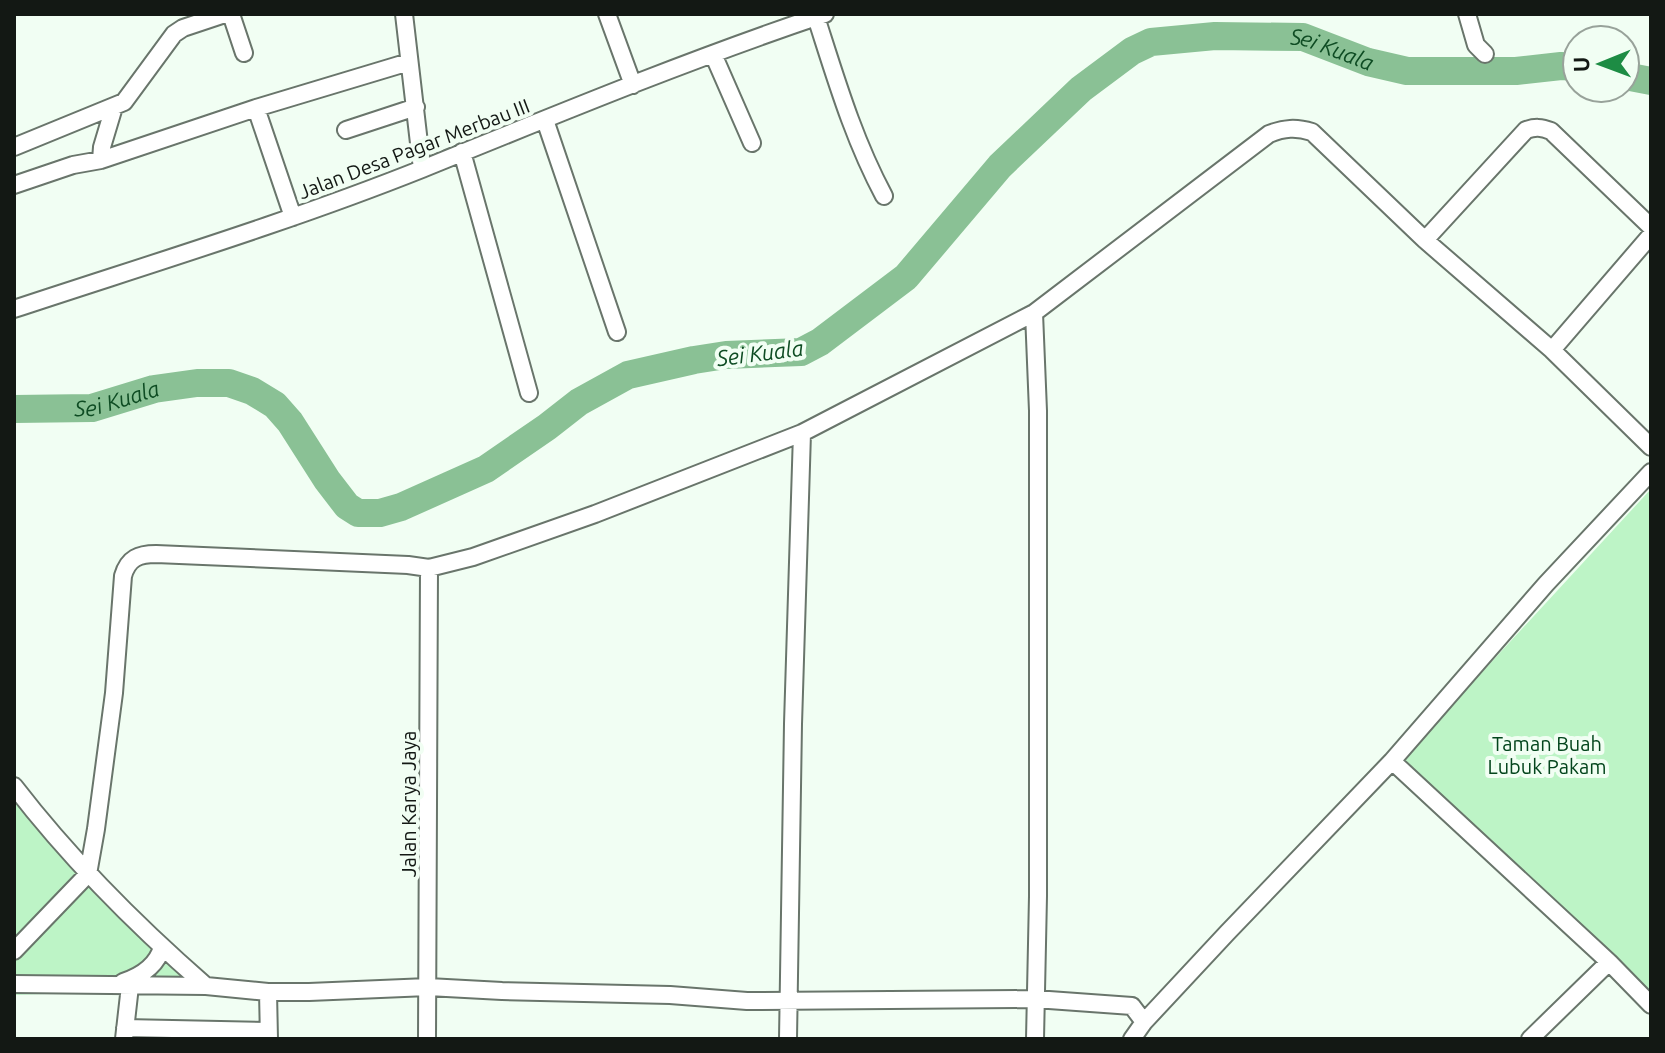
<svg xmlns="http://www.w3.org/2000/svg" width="1665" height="1053" font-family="Ubuntu,sans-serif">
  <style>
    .green { fill: #bdf4c6 }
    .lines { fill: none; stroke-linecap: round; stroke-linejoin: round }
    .river { stroke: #8ac195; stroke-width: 28 }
    .minor-casing { stroke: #69756b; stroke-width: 20 }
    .minor { stroke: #fff; stroke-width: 16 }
    .labels { text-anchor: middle; stroke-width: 8; stroke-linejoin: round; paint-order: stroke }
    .street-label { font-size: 20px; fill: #131814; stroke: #f1fef3 }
    .park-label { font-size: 20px; fill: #03451c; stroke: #f1fef3 }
    .water-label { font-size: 22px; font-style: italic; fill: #0e4c23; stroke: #f1fef3 }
  </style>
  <rect width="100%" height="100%" fill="#f1fef3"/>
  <path class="green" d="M 1651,489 L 1651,1004 L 1401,760 Z
    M 14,787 L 202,989 L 14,995 Z"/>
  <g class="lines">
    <g class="river">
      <path d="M 1625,76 L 1651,81"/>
      <path id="s1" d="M 14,409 L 92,408 L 154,389 L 197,383 L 229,383 L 252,391 L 275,405 L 290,422 L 327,480 L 347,506 L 358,513 L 380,513 L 401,507 L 486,469 L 547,427 L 579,402 L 628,375 L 694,360 L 726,355 L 801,352 L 820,342 L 906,277 L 1000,166 L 1081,89 L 1132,51 L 1151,42 L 1215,36 L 1303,37 L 1368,62 L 1407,71 L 1516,71 L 1561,66 L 1577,67"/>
    </g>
    <g class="minor-casing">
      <path id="minor" d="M 231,14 L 244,53
        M 404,14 L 422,169
        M 607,14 L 633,85
        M 1467,14 L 1476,45 L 1485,54
        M 816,17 C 836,79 853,138 884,196
        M 713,54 L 752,143
        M 256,108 L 293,217
        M 545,120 L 617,332
        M 346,130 L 416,107
        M 14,147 L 124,102 L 174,34 L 183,28 L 225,14
        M 462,152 L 529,393
        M 101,160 L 102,147 L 114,107
        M 14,185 L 73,165 L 101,160 L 256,108 L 409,62
        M 1425,240 L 1526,130 C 1535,127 1541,127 1551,131 L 1651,227
        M 14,309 C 150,264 289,222 422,169 C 555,115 688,60 825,14
        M 1034,313 L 1038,411 L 1038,896 L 1035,1039
        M 1552,350 L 1651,235
        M 1651,472 L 1546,584 L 1392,761 L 1609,962 L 1651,1005
        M 14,786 C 71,860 136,925 206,986
        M 14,951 L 88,874 L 96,829 L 114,693 L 123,576 C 128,558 139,554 156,554 L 408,565 L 429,568 L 473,557 L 595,514 L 802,433 L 1034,313 L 1269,134 C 1284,128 1296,127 1312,132 L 1425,240 L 1552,350 L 1651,447
        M 123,982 C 141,976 157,966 162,947
        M 14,984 L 206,986 L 268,992 L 309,992 L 428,987 L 502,991 L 670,995 L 747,1001 L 1035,999 L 1132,1006 L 1144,1022
        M 268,992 L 269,1039
        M 125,1028 L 268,1031
        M 124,1039 L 130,986
        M 427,1039 L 429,568
        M 788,1039 L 793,724 L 802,433
        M 1132,1039 L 1144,1022 L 1227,933 L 1392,761
        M 1530,1039 L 1609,962"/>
    </g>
    <use href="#minor" class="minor"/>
  </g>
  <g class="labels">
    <g class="street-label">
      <text transform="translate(414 149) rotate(-21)" y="7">Jalan Desa Pagar Merbau III</text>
      <text transform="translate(409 804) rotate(-90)" y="7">Jalan Karya Jaya</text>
    </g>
    <g class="park-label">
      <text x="1547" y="751">Taman Buah<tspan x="1547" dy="23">Lubuk Pakam</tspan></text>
    </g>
    <g class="water-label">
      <text dy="8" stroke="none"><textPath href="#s1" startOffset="1544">Sei Kuala</textPath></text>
      <text transform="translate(760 353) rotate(-7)" y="8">Sei Kuala</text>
      <text dy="8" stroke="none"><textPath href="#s1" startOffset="104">Sei Kuala</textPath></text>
    </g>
  </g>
  <rect width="1665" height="1053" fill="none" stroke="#131814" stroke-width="32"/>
  <g transform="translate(1601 64) rotate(269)"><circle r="38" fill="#f1fef3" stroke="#98a29a" stroke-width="2"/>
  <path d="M0-6L14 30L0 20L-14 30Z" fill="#1d8c44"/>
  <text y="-12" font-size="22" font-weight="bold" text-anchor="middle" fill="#131814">U</text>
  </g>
</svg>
